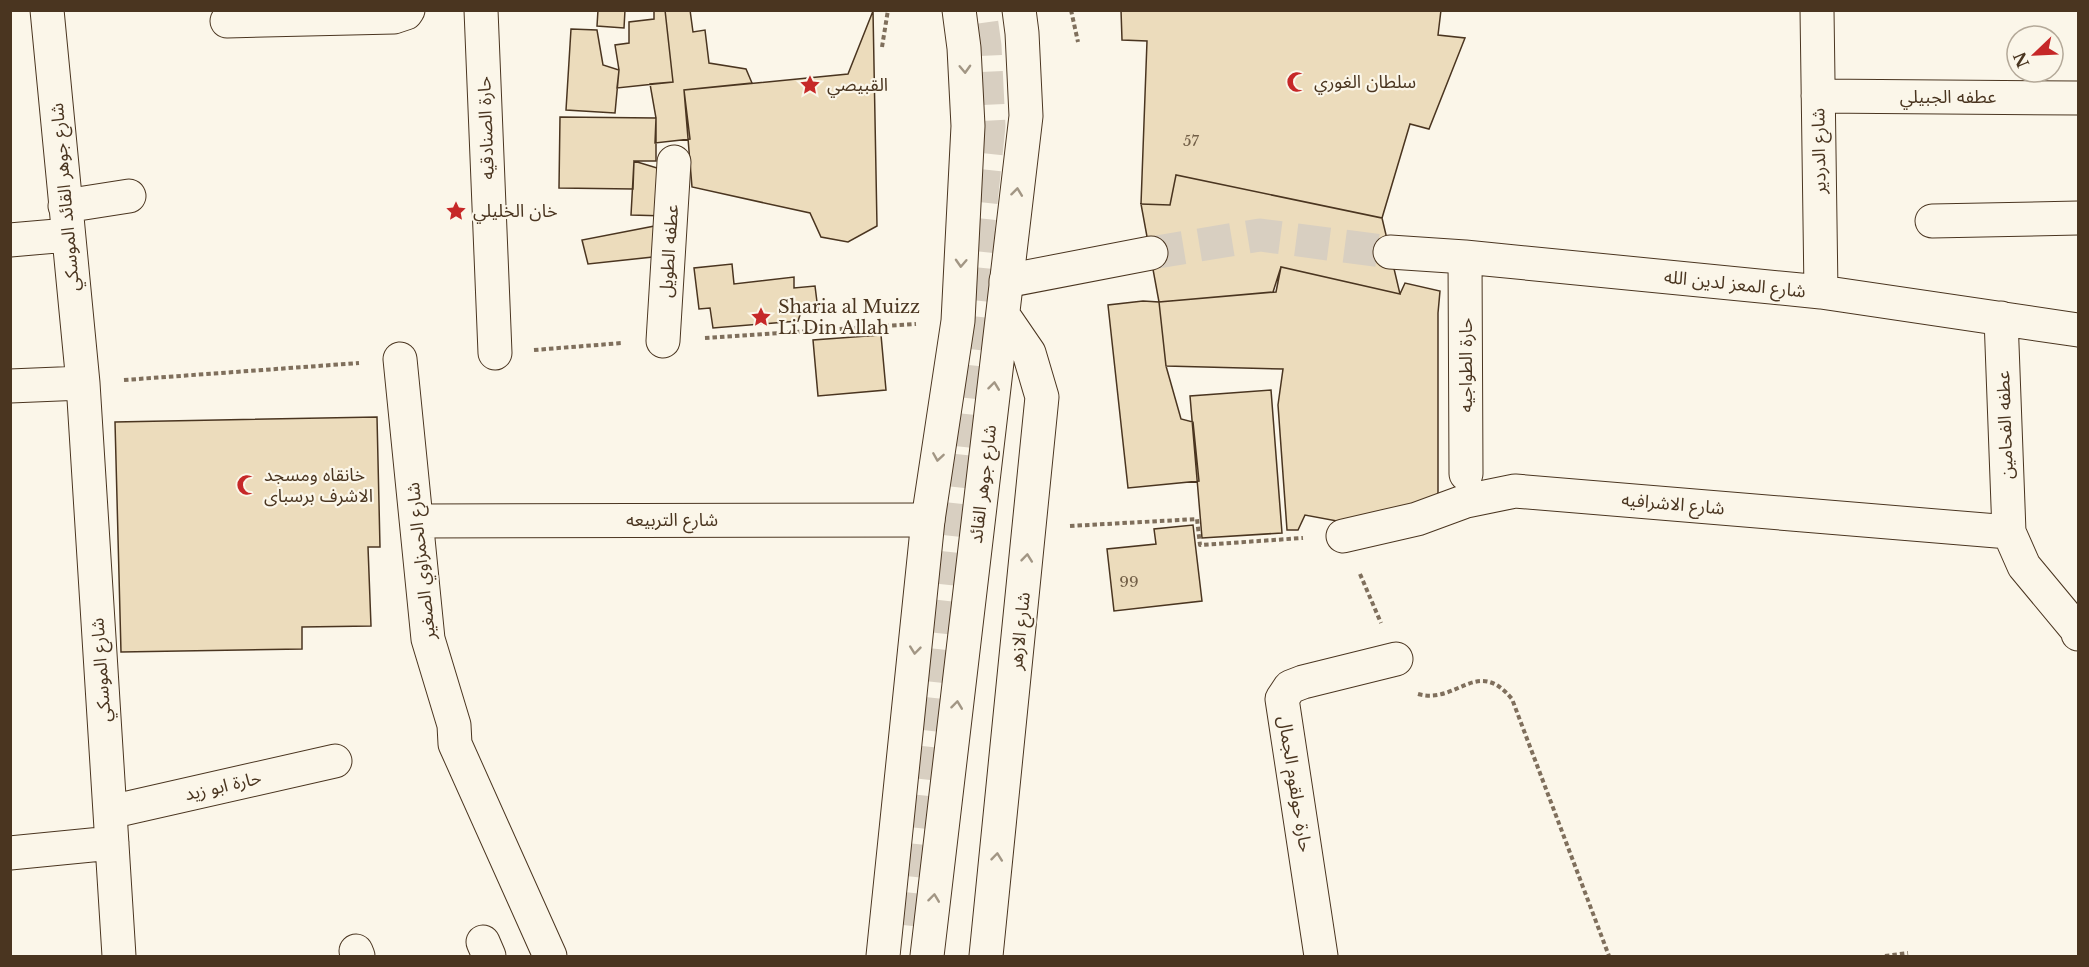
<svg xmlns="http://www.w3.org/2000/svg" width="2089" height="967" font-family="'Libre Baskerville','Noto Sans Arabic',serif">
  <style>
    .building { fill: #ecdcbc; stroke: #4a3520; stroke-width: 1.5 }
    .lines { fill: none; stroke-linecap: round; stroke-linejoin: round }
    .minor-tunnel { stroke: #d8cfc1; stroke-width: 33; stroke-dasharray: 33 16; stroke-linecap: butt }
    .major-tunnel { stroke: #d8cfc1; stroke-width: 33; stroke-dasharray: 33 16; stroke-linecap: butt }
    .minor-casing { stroke: #4a3520; stroke-width: 35 }
    .major-casing { stroke: #4a3520; stroke-width: 35 }
    .path { stroke: #7f6f5c; stroke-width: 4; stroke-dasharray: 4.5 3; stroke-linecap: butt }
    .minor { stroke: #fbf6e9; stroke-width: 33 }
    .major { stroke: #fbf6e9; stroke-width: 33 }
    .oneway { stroke: #a29684 }
    .labels { text-anchor: middle; stroke-width: 4.5; stroke-linejoin: round; paint-order: stroke }
    .number-label { font-size: 15px; fill: #725f47 }
    .poi-label { font-size: 18px; fill: #4a3520; stroke: #fbf6e9; text-anchor: start }
    .street-label { font-size: 18px; fill: #4a3520; stroke: #fbf6e9 }
  </style>
  <rect width="100%" height="100%" fill="#fbf6e9"/>
  <path class="building" d="M 598,10 L 625,10 L 624,28 L 597,26 Z
    M 654,10 L 665,10 L 673,82 L 617,88 L 619,70 L 615,45 L 629,43 L 629,22 L 654,19 Z
    M 665,10 L 690,10 L 693,32 L 705,30 L 709,63 L 746,69 L 752,83 L 684,90 L 690,139 L 655,143 L 656,118 L 650,84 L 673,82 Z
    M 1121,10 L 1441,10 L 1438,35 L 1465,38 L 1429,129 L 1410,124 L 1382,218 L 1176,175 L 1170,205 L 1141,204 L 1147,41 L 1122,40 Z
    M 873,11 L 877,226 L 848,242 L 821,237 L 810,213 L 692,187 L 684,90 L 848,74 Z
    M 571,29 L 597,30 L 603,65 L 619,70 L 615,113 L 566,110 Z
    M 560,117 L 656,118 L 656,161 L 634,161 L 633,189 L 559,188 Z
    M 634,161 L 667,171 L 666,216 L 631,215 Z
    M 1176,175 L 1382,218 L 1400,294 L 1281,267 L 1273,292 L 1159,302 L 1141,204 L 1170,205 Z
    M 665,224 L 662,256 L 588,264 L 582,240 Z
    M 732,264 L 734,284 L 794,277 L 794,288 L 815,286 L 818,310 L 801,312 L 798,321 L 713,328 L 710,308 L 699,309 L 694,268 Z
    M 1281,267 L 1400,294 L 1405,283 L 1440,291 L 1438,313 L 1438,503 L 1364,526 L 1305,515 L 1298,530 L 1287,530 L 1278,405 L 1283,369 L 1166,366 L 1159,302 L 1276,292 Z
    M 1143,301 L 1159,302 L 1166,366 L 1181,419 L 1193,422 L 1199,481 L 1128,488 L 1108,305 Z
    M 881,335 L 886,390 L 818,396 L 813,340 Z
    M 1271,390 L 1282,533 L 1202,538 L 1190,396 Z
    M 377,417 L 380,547 L 368,547 L 371,626 L 302,627 L 302,649 L 121,652 L 115,422 Z
    M 1193,525 L 1202,601 L 1114,611 L 1107,549 L 1156,544 L 1154,529 Z"/>
  <g class="lines">
    <path class="minor-tunnel" d="M 1151,253 L 1260,235 L 1390,252"/>
    <path class="major-tunnel" d="M 976,251 L 989,126 L 985,46 L 980,10
      M 964,447 L 986,230
      M 903,925 L 957,424"/>
    <g class="minor-casing">
      <path id="minor" d="M 47,10 L 83,383 L 119,956
        M 481,10 L 495,353
        M 1817,10 L 1821,292
        M 227,21 L 394,17 L 406,13 L 408,10
        M 1818,96 L 2078,98
        M 65,206 L 129,196
        M 1932,221 L 2078,218
        M 10,240 L 68,235
        M 1390,252 L 1465,257 L 1821,292 L 2078,330
        M 1465,257 L 1466,474
        M 1006,281 L 1151,253
        M 2001,318 L 2009,532 L 2024,566 L 2078,631 L 2078,634
        M 663,341 L 674,162
        M 400,359 L 428,639 L 454,725 L 455,744 L 550,956
        M 10,386 L 83,383
        M 417,521 L 928,520
        M 1343,536 L 1417,519 L 1466,501 L 1515,491 L 2009,532
        M 110,812 L 335,761
        M 10,853 L 112,843
        M 483,942 L 489,956
        M 356,951 L 358,956
        M 1321,956 L 1282,699 L 1290,687 L 1303,682 L 1396,659"/>
    </g>
    <g class="major-casing">
      <path id="major" d="M 883,956 L 928,520 L 958,321 L 968,126 L 964,48 L 959,10
        M 927,956 L 1026,116 L 1022,33 L 1019,10
        M 986,956 L 1042,397 L 1029,353 L 1003,315"/>
    </g>
    <path class="path" d="M 1071,10 L 1078,42
      M 882,47 L 888,10
      M 705,338 L 916,324
      M 534,350 L 622,343
      M 124,380 L 359,363
      M 1070,526 L 1197,519 L 1200,545 L 1303,538
      M 1360,574 L 1381,623
      M 1418,694 C 1457,705 1477,656 1512,699 L 1609,956
      M 1885,956 L 1908,953"/>
    <use href="#minor" class="minor"/>
    <use href="#major" class="major"/>
  </g>
  <defs><path id="oneway-chevron" d="M-2-3.5L2.5 0L-2 3.5" fill="none" stroke-width="1.6" stroke-linecap="round" stroke-linejoin="round" transform="scale(1.5)"/></defs>
  <g class="oneway">
    <use href="#oneway-chevron" transform="translate(965 69) rotate(88)"/>
    <use href="#oneway-chevron" transform="translate(1017 192) rotate(-83)"/>
    <use href="#oneway-chevron" transform="translate(961 263) rotate(93)"/>
    <use href="#oneway-chevron" transform="translate(994 386) rotate(-83)"/>
    <use href="#oneway-chevron" transform="translate(938 457) rotate(99)"/>
    <use href="#oneway-chevron" transform="translate(1027 558) rotate(-84)"/>
    <use href="#oneway-chevron" transform="translate(915 650) rotate(96)"/>
    <use href="#oneway-chevron" transform="translate(957 705) rotate(-83)"/>
    <use href="#oneway-chevron" transform="translate(997 857) rotate(-84)"/>
    <use href="#oneway-chevron" transform="translate(934 898) rotate(-83)"/>
  </g>
  <defs>
    <g id="mosque-bare" transform="scale(1.62)"><path d="M3.5-4.9A6 6 0 1 0 3.5 4.9A5 5 0 1 1 3.5-4.9Z" fill="#c62828" stroke="#fbf6e9" stroke-width="2.5" paint-order="stroke"/></g>
    <g id="sight-bare" transform="scale(1.62)"><path d="M0-6L1.8-2.2L6-1.7L2.9 1.2L3.7 5.4L0 3.3L-3.7 5.4L-2.9 1.2L-6-1.7L-1.8-2.2Z" fill="#c62828" stroke="#fbf6e9" stroke-width="2.5" paint-order="stroke"/></g>
  </defs>
  <g fill-rule="evenodd">
    <use href="#mosque-bare" x="1297" y="82"/>
    <use href="#sight-bare" x="810" y="85"/>
    <use href="#sight-bare" x="456" y="211"/>
    <use href="#sight-bare" x="761" y="317"/>
    <use href="#mosque-bare" x="247" y="485"/>
  </g>
  <g class="labels">
    <g class="number-label">
      <text x="1191" y="146">57</text>
      <text x="1129" y="587">99</text>
    </g>
    <g class="poi-label">
      <text x="1314" y="88">سلطان الغوري</text>
      <text x="827" y="91">القبيصي</text>
      <text x="473" y="217">خان الخليلي</text>
      <text x="778" y="313">Sharia al Muizz<tspan x="778" dy="21">Li Din Allah</tspan></text>
      <text x="264" y="481">خانقاه ومسجد<tspan x="264" dy="21">الاشرف برسباى</tspan></text>
    </g>
    <g class="street-label">
      <text x="1948" y="103">عطفه الجبيلي</text>
      <text transform="translate(486 128) rotate(-92)" y="6">حارة الصنادقيه</text>
      <text transform="translate(1819 151) rotate(-91)" y="6">شارع الدردير</text>
      <text transform="translate(65 197) rotate(-95)" y="6">شارع جوهر القائد الموسكي</text>
      <text transform="translate(669 251) rotate(-86)" y="6">عطفه الطويل</text>
      <text transform="translate(1735 284) rotate(6)" y="6">شارع المعز لدين الله</text>
      <text transform="translate(1466 365) rotate(-90)" y="6">حارة الطواجيه</text>
      <text transform="translate(2005 425) rotate(-92)" y="6">عطفه الفحامين</text>
      <text transform="translate(983 484) rotate(-83)" y="6">شارع جوهر القائد</text>
      <text transform="translate(1673 504) rotate(5)" y="6">شارع الاشرافيه</text>
      <text x="672" y="526">شارع التربيعه</text>
      <text transform="translate(421 561) rotate(-96)" y="6">شارع الحمزاوي الصغير</text>
      <text transform="translate(1020 631) rotate(-84)" y="6">شارع الازهر</text>
      <text transform="translate(101 670) rotate(-94)" y="6">شارع الموسكي</text>
      <text transform="translate(1295 784) rotate(81)" y="6">حارة حولقوم الجمال</text>
      <text transform="translate(223 786) rotate(-13)" y="6">حارة ابو زيد</text>
    </g>
  </g>
  <rect width="2089" height="967" fill="none" stroke="#4a3520" stroke-width="24"/>
  <g transform="translate(2035 54) rotate(247)"><circle r="28" fill="#fbf6e9" stroke="#b4a999" stroke-width="1.5"/>
  <path d="M0-4.5L10 22L0 15L-10 22Z" fill="#c62828"/>
  <text y="-9" font-size="16" font-weight="bold" text-anchor="middle" fill="#4a3520">N</text>
  </g>
</svg>
